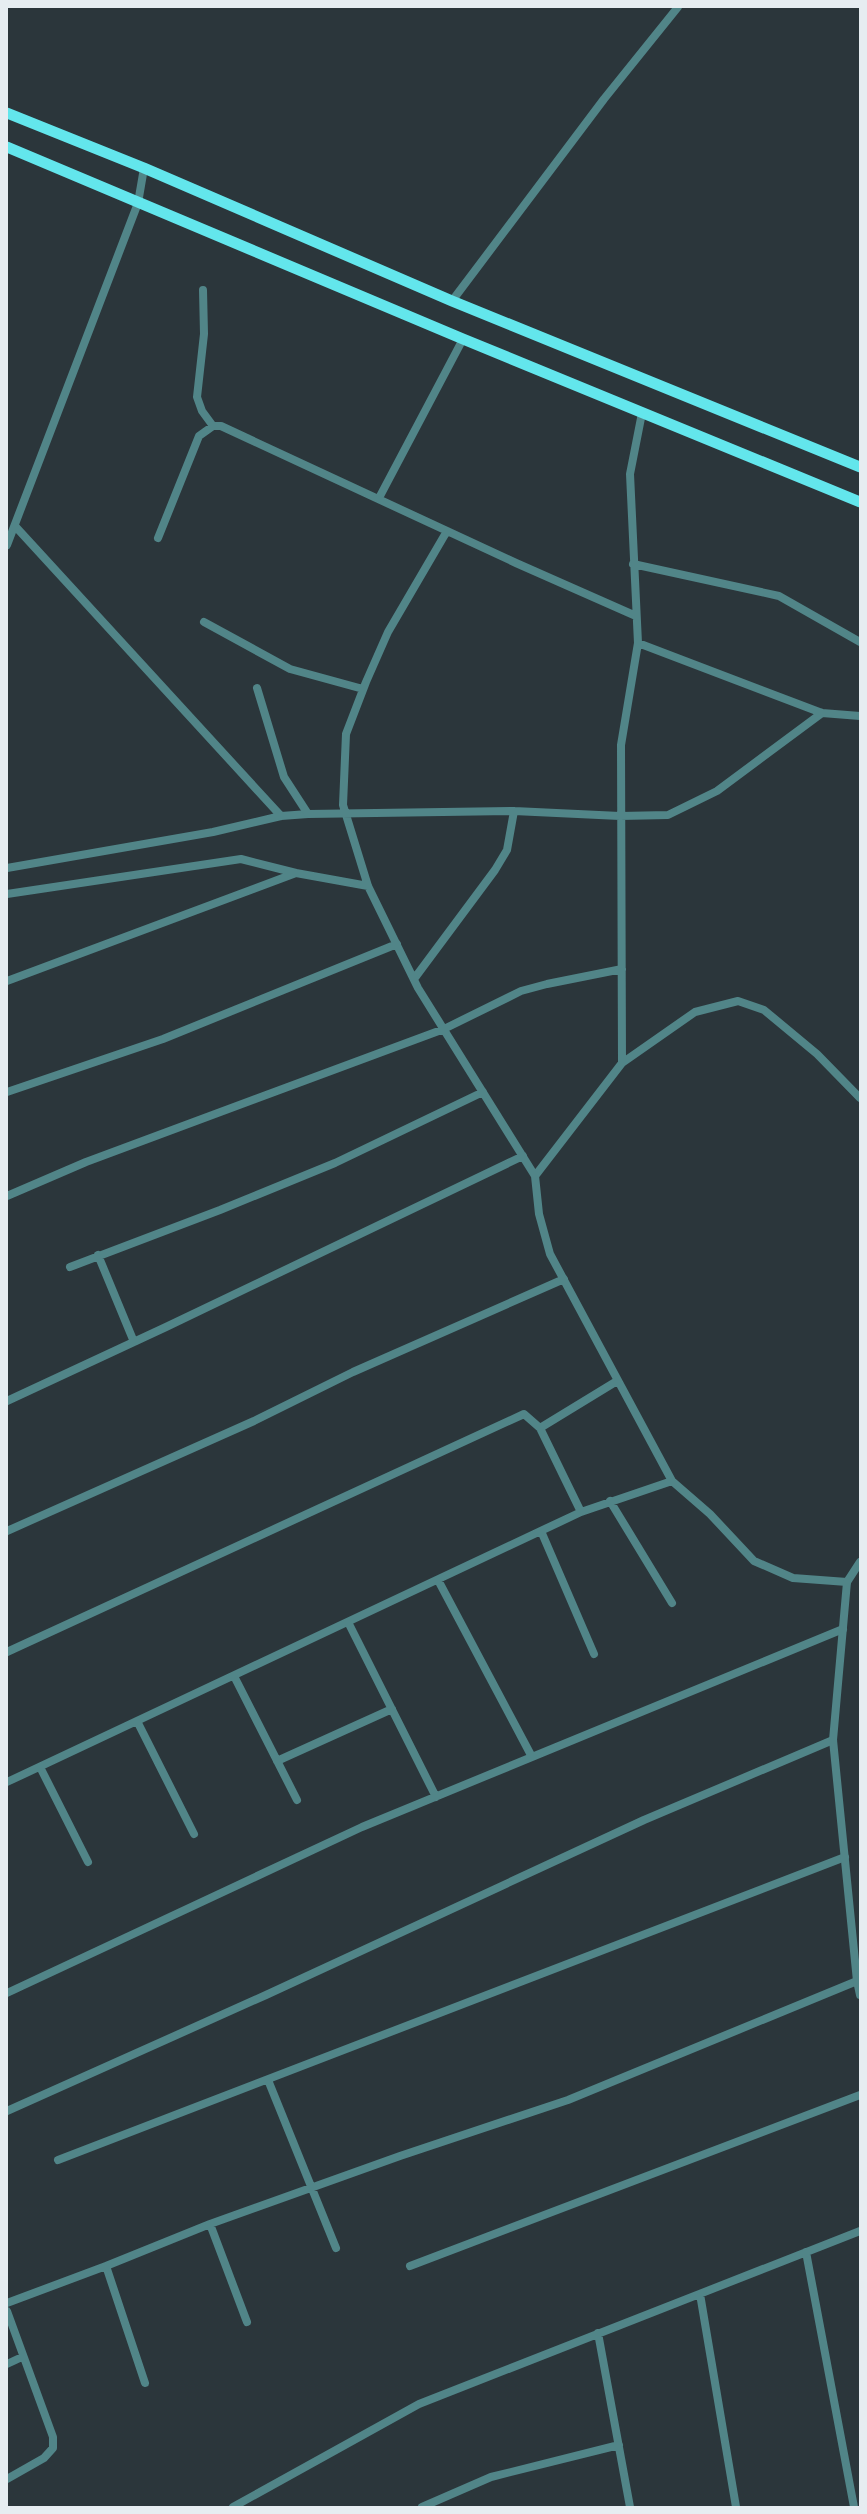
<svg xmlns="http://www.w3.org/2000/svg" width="867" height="2514" font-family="Rubik,sans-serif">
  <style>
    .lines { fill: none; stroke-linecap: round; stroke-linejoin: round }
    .service { stroke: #518588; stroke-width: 8 }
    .minor { stroke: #518588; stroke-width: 8 }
    .tertiary { stroke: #518588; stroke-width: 8 }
    .trunk { stroke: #63e6ec; stroke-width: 11 }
  </style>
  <rect width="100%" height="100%" fill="#2b363b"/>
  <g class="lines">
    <path class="service" d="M 15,526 L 281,816
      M 7,545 L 138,203
      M 7,868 L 213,832 L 281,816 L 308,814"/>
    <path class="minor" d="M 138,203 L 144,168
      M 203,290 L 204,334 L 197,397 L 202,411 L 213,426
      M 452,301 L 604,99 L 678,7
      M 379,498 L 463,339
      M 447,531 L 388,632 L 366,682 L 346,734 L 343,805 L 368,886 L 418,988 L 535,1176 L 539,1214 L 550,1254 L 672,1481 L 710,1514 L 754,1561 L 793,1578 L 847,1582
      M 158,538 L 199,436 L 213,426 L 221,426 L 516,563 L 636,616
      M 633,564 L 779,596 L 860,642
      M 204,622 L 290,669 L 363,689
      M 638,643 L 822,713 L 860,716
      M 257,688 L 284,777 L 308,814 L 514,811 L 620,816 L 668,815 L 717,791 L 822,713
      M 7,894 L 241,859 L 296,873
      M 414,979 L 495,870 L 507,850 L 514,811
      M 7,981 L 296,873 L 368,886
      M 622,1063 L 695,1012 L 738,1001 L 764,1010 L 817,1054 L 860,1098
      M 7,1092 L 163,1039 L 397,944
      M 535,1176 L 622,1063 L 621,745 L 638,643 L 630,474 L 642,413
      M 7,1196 L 86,1162 L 444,1029 L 521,991 L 547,984 L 622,969
      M 98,1255 L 134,1342
      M 70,1267 L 220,1210 L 335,1163 L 483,1092
      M 7,1401 L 166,1327 L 523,1156
      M 540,1428 L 581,1512
      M 610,1501 L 672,1603
      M 7,1531 L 254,1421 L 353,1372 L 564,1279
      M 541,1531 L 594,1654
      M 438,1580 L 532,1757
      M 348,1622 L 436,1797
      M 7,1652 L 524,1414 L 540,1428 L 617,1381
      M 234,1676 L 297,1800
      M 137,1721 L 194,1834
      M 277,1761 L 392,1709
      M 40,1767 L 88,1862
      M 7,1782 L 581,1512 L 672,1481
      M 7,1993 L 362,1827 L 843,1629
      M 268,2080 L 336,2248
      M 7,2111 L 266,1995 L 644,1820 L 833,1740
      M 58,2160 L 845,1857
      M 210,2224 L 247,2322
      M 806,2252 L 854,2507
      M 410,2266 L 860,2095
      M 700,2294 L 736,2507
      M 7,2303 L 106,2266
      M 7,2311 L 53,2437 L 53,2448 L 44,2458 L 7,2479
      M 598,2333 L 630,2507
      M 7,2364 L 22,2357
      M 145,2383 L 106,2266 L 210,2224 L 400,2156 L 568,2100 L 857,1981
      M 233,2507 L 419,2404 L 860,2231
      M 422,2507 L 491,2477 L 619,2445"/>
    <path class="tertiary" d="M 860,1562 L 847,1582 L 833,1740 L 857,1981 L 860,1995"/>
    <path class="trunk" d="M 7,113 L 144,168 L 452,301 L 860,467
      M 7,147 L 463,339 L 860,502"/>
  </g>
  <rect width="867" height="2514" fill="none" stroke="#e6edf1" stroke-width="16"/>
</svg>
